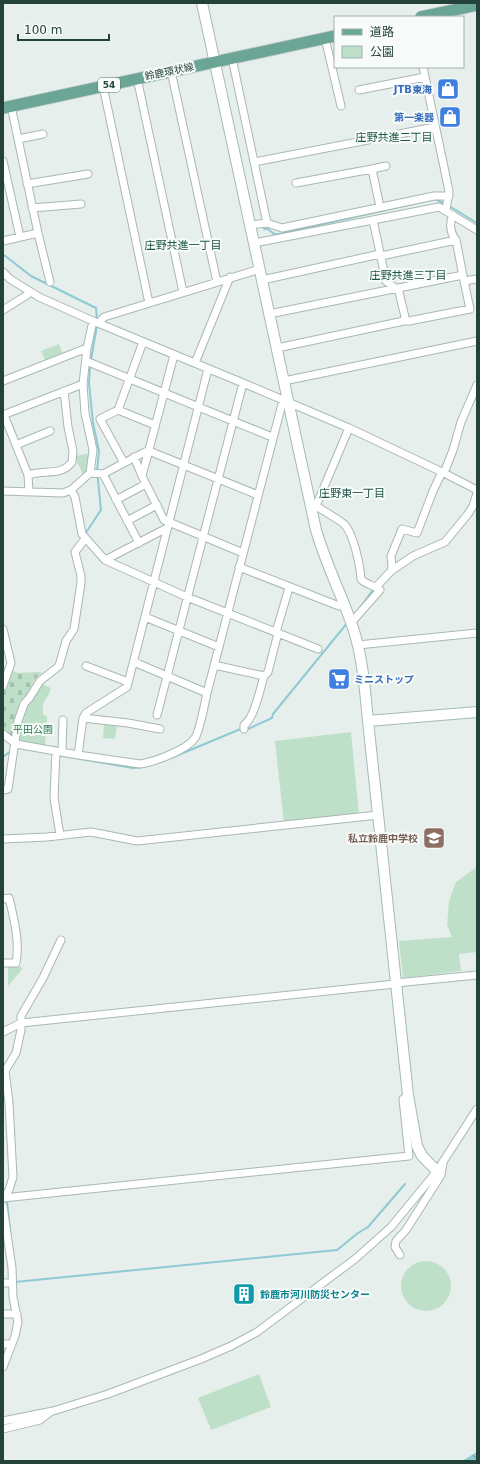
<svg xmlns="http://www.w3.org/2000/svg" width="480" height="1464" font-family="'DejaVu Sans','Noto Sans JP',sans-serif">
  <style>
    .cemetery { fill: url(#cemetery-stones) }
    .park { fill: #bfe0c8 }
    .water { fill: url(#water-waves) }
    .lines { fill: none; stroke-linecap: round; stroke-linejoin: round }
    .stream { stroke: #8ec9d4; stroke-width: 2 }
    .street-casing { stroke: #a8b8b2; stroke-width: 9 }
    .secondary-casing { stroke: #a4bbb3; stroke-width: 12 }
    .primary-casing { stroke: #c2cac8; stroke-width: 13 }
    .street { stroke: #fff; stroke-width: 7 }
    .secondary { stroke: #fff; stroke-width: 10 }
    .primary { stroke: #6aa596; stroke-width: 11 }
    .labels { text-anchor: middle; stroke-width: 4; stroke-linejoin: round; paint-order: stroke }
    .shield { fill: #f7fbf9; stroke: #637a73; stroke-width: 1 }
    .shield-label { font-size: 9px; font-weight: bold; fill: #24423a }
    .street-label { font-size: 10px; fill: #24423a; stroke: #f7fbf9 }
    .shop-label { font-size: 10px; font-weight: bold; fill: #366cbe; stroke: #f7fbf9; text-anchor: end }
    .park-label { font-size: 10px; fill: #2d7a4b; stroke: #f7fbf9 }
    .education-label { font-size: 10px; font-weight: bold; fill: #785e54; stroke: #f7fbf9; text-anchor: end }
    .culture-label { font-size: 10px; font-weight: bold; fill: #0d838f; stroke: #f7fbf9; text-anchor: start }
    .neighbourhood-label { font-size: 11px; fill: #1f5548; stroke: #f7fbf9 }
  </style>
  <defs>
    <pattern id="cemetery-stones" width="16" height="16" patternUnits="userSpaceOnUse"><rect width="16" height="16" fill="#bfe0c8"/><path d="M2 7V4a2 2 0 0 1 4 0v3zM10 15v-3a2 2 0 0 1 4 0v3z" fill="#a4c1ad"/></pattern>
    <pattern id="water-waves" width="16" height="10" patternUnits="userSpaceOnUse"><rect width="16" height="10" fill="#8ec9d4"/><path d="M0 5q4-4 8 0t8 0" fill="none" stroke="#74a5ad"/></pattern>
  </defs>
  <rect width="100%" height="100%" fill="#e6efeb"/>
  <path class="cemetery" d="M 11,670 L 18,673 L 42,672 L 34,680 L 27,695 L 21,700 L 14,726 L 12,737 L 3,730 L 3,692 Z"/>
  <path class="park" d="M 59,344 L 63,355 L 46,362 L 41,351 Z
    M 90,453 L 88,470 L 83,474 L 76,460 L 76,456 Z
    M 40,683 L 51,688 L 49,694 L 43,704 L 43,714 L 47,717 L 45,747 L 20,743 C 16,735 21,712 25,704 C 29,697 35,690 40,683 Z
    M 104,724 L 117,725 L 115,739 L 103,738 Z
    M 351,732 L 359,815 L 284,823 L 275,741 Z
    M 477,867 L 477,952 L 459,954 L 461,971 L 403,978 L 399,941 L 452,937 L 447,925 L 449,901 L 456,882 Z
    M 8,966 L 18,966 L 23,968 L 8,986 Z
    M401 1286a25 25 0 1 1 50 0a25 25 0 1 1-50 0Z
    M 259,1374 L 271,1407 L 211,1430 L 198,1398 Z"/>
  <path class="water" d="M 477,1452 L 477,1461 L 462,1461 Z"/>
  <g class="lines">
    <path class="stream" d="M 449,206 L 477,223
      M 264,229 L 268,229 L 274,234 L 279,234 L 435,199 L 445,204
      M 4,255 L 31,276 L 96,308 L 97,320
      M 464,524 L 471,515
      M 85,534 L 101,510 L 97,471 L 99,451 L 93,423 L 89,383 L 90,366 L 97,325
      M 360,608 L 372,591
      M 58,755 L 133,768 C 145,768 156,764 167,759
      M 3,757 L 11,751
      M 171,758 L 243,728 L 248,729 L 272,718 L 273,714 L 348,622
      M 11,1194 L 15,1182
      M 7,1201 L 10,1230
      M 15,1280 L 15,1282 L 337,1250 L 358,1233 L 368,1227 L 405,1184"/>
    <g class="street-casing">
      <path id="street" d="M 325,38 L 341,106
        M 232,58 L 267,223
        M 423,67 L 449,191 L 446,210
        M 171,71 L 217,282
        M 137,78 L 183,292
        M 103,86 L 149,303
        M 359,90 L 425,77
        M 11,106 L 38,233 L 50,282
        M 18,139 L 43,134
        M 3,161 L 20,237
        M 254,162 L 435,127
        M 372,169 L 386,166
        M 296,183 L 372,169 L 380,207
        M 27,184 L 88,174
        M 32,208 L 81,204
        M 453,215 C 449,223 450,233 456,240 L 464,281 L 477,279
        M 250,225 L 267,223 L 282,228 L 434,196 L 449,196
        M 3,241 L 38,233
        M 254,243 L 373,220
        M 381,256 L 456,240
        M 3,272 L 10,279 L 39,297 L 93,321 L 243,383 L 349,428 L 442,472 L 477,490
        M 262,280 L 380,254
        M 395,288 L 386,281 L 373,220 L 439,207 L 477,230
        M 398,288 L 405,317 L 404,321 L 409,321 L 470,309 L 464,281
        M 3,310 L 27,295 L 29,292
        M 269,314 L 463,275
        M 99,323 L 104,317 L 260,269
        M 277,348 L 404,321
        M 174,355 L 142,476 L 164,520 L 243,553
        M 86,361 L 272,437
        M 195,363 L 230,277
        M 3,381 L 87,348
        M 284,381 L 477,341
        M 118,410 L 155,425
        M 3,415 L 83,384
        M 4,415 L 28,475 L 29,491
        M 16,445 L 50,431
        M 134,457 L 142,476
        M 124,463 L 100,419 L 118,410 L 143,342
        M 90,473 L 103,474 L 145,452 L 149,451 L 258,495
        M 444,473 L 453,450 L 461,422 L 477,385
        M 103,474 L 139,543
        M 28,475 C 44,469 61,477 72,462 L 73,451 L 68,427 L 64,391
        M 71,490 L 75,497 L 82,534 L 105,560 L 187,597 L 318,649
        M 3,491 L 63,493 L 71,490 L 90,473 L 93,450 L 85,413 L 83,384 L 87,348 L 93,321
        M 116,500 L 146,484
        M 316,506 C 322,510 340,520 345,525 C 354,536 360,565 361,579 C 366,585 374,585 380,590 L 351,623
        M 312,507 L 316,506 L 349,428
        M 127,521 L 157,505
        M 105,560 L 167,528
        M 239,567 L 339,606 L 344,605
        M 391,571 L 392,566 L 391,556 L 402,529 L 417,533 L 433,491 L 442,472
        M 376,587 L 391,571 L 413,556 L 445,542 L 468,514 L 473,506 L 477,493
        M 145,617 L 219,647
        M 3,629 L 11,663 L 3,686
        M 276,632 L 289,588
        M 358,645 L 477,633
        M 134,662 L 207,693 L 283,400
        M 214,665 L 264,676 L 268,672 L 278,633
        M 86,666 L 128,682
        M 157,715 L 243,383
        M 83,718 L 128,723 L 160,729
        M 244,729 L 244,725 C 255,717 260,689 264,676
        M 3,734 L 16,744 L 78,755 L 83,718 L 86,713 L 127,687 L 208,369
        M 56,751 L 54,798 L 60,835
        M 62,752 L 63,720
        M 78,755 L 140,764 C 154,762 187,750 195,738 C 199,732 205,703 207,693
        M 3,790 L 8,789 L 18,721 L 24,704 L 30,697 L 40,681 L 59,666 L 66,641 L 74,629 L 81,583 L 81,576 L 75,552 L 85,539
        M 3,839 L 47,837 L 91,832 L 137,841 L 378,815
        M 3,899 L 9,898 C 14,919 20,942 16,963 L 3,963
        M 396,983 L 477,975
        M 3,1032 L 21,1023 L 395,984
        M 3,1198 L 409,1156 L 403,1099 L 408,1095
        M 4,1198 L 9,1190 L 13,1177 L 9,1103 L 5,1071 L 16,1053 L 21,1030 L 21,1016 L 43,978 L 61,940
        M 3,1206 L 12,1268 L 13,1297 L 18,1322 L 15,1336 L 3,1367
        M 400,1255 L 395,1247 L 396,1241 L 406,1230 L 441,1175 L 443,1163
        M 3,1283 L 12,1283
        M 3,1314 L 17,1314
        M 3,1344 L 12,1344
        M 3,1421 L 53,1411 L 108,1394 L 201,1359 L 231,1346 L 257,1332 L 355,1259 L 391,1227 L 437,1171 L 477,1109
        M 3,1429 L 40,1420 L 49,1413"/>
    </g>
    <g class="secondary-casing">
      <path id="secondary" d="M 202,3 L 316,530 C 326,565 343,597 354,631 C 363,660 365,691 368,721 L 408,1095 L 417,1146 L 422,1156 L 437,1171
        M 368,721 L 477,712"/>
    </g>
    <g class="primary-casing">
      <path id="primary" d="M 421,17 L 477,5
        M 3,108 L 335,36"/>
    </g>
    <use href="#street" class="street"/>
    <use href="#secondary" class="secondary"/>
    <use href="#primary" class="primary"/>
  </g>
  <defs>
    <g id="shop-square" transform="scale(1.15)"><rect x="-9" y="-9" width="18" height="18" rx="4" fill="#3f7fe0" stroke="#f7fbf9"/><path d="M-5-2.5h2.3a2.7 3.5 0 0 1 5.4 0H5L5.5 6h-11ZM-1.5-2.5h3a1.5 2.3 0 0 0-3 0Z" fill="#fff"/></g>
    <g id="supermarket-square" transform="scale(1.15)"><rect x="-9" y="-9" width="18" height="18" rx="4" fill="#3f7fe0" stroke="#f7fbf9"/><path d="M-6-5.5h2.5l.6 2H6L4.5 2H-2.5L-4.4-4H-6ZM-1.5 3.2a1.3 1.3 0 1 0 .1 0ZM3 3.2a1.3 1.3 0 1 0 .1 0Z" fill="#fff"/></g>
    <g id="school-square" transform="scale(1.15)"><rect x="-9" y="-9" width="18" height="18" rx="4" fill="#8d6e63" stroke="#f7fbf9"/><path d="M0-5L7-2L0 1L-7-2ZM-4 1L0 2.5L4 1V4Q0 6-4 4Z" fill="#fff"/></g>
    <g id="building-square" transform="scale(1.15)"><rect x="-9" y="-9" width="18" height="18" rx="4" fill="#0f9aa8" stroke="#f7fbf9"/><path d="M-4-6H4V6H1V3H-1V6H-4ZM-2.5-4.3h1.7v1.8h-1.7ZM.8-4.3h1.7v1.8H.8ZM-2.5-1h1.7V.8h-1.7ZM.8-1h1.7V.8H.8Z" fill="#fff"/></g>
  </defs>
  <g fill-rule="evenodd">
    <use href="#shop-square" x="448" y="89"/>
    <use href="#shop-square" x="450" y="117"/>
    <use href="#supermarket-square" x="339" y="679"/>
    <use href="#school-square" x="434" y="838"/>
    <use href="#building-square" x="244" y="1294"/>
  </g>
  <g class="labels">
    <rect class="shield" x="98" y="78" width="22" height="14" rx="3"/>
    <g class="shield-label">
      <text x="109" y="88">54</text>
    </g>
    <g class="street-label">
      <text transform="translate(169 71) rotate(-12)" y="4">鈴鹿環状線</text>
    </g>
    <g class="shop-label">
      <text x="432" y="93">JTB東海</text>
      <text x="434" y="121">第一楽器</text>
      <text x="354" y="683" text-anchor="start">ミニストップ</text>
    </g>
    <g class="park-label">
      <text x="33" y="733">平田公園</text>
    </g>
    <g class="education-label">
      <text x="418" y="842">私立鈴鹿中学校</text>
    </g>
    <g class="culture-label">
      <text x="260" y="1298">鈴鹿市河川防災センター</text>
    </g>
    <g class="neighbourhood-label">
      <text x="394" y="141">庄野共進二丁目</text>
      <text x="183" y="249">庄野共進一丁目</text>
      <text x="408" y="279">庄野共進三丁目</text>
      <text x="352" y="497">庄野東一丁目</text>
    </g>
  </g>
  <rect width="480" height="1464" fill="none" stroke="#24423a" stroke-width="8"/>
  <rect x="334" y="16" width="130" height="52" fill="#f7fbf9" stroke="#a3b1ad"/>
  <rect x="342" y="29" width="20" height="6" fill="#6aa596" stroke="#a3b1ad"/>
  <text x="370" y="36" font-size="12" fill="#24423a">道路</text>
  <rect x="342" y="46" width="20" height="12" fill="#bfe0c8" stroke="#a3b1ad"/>
  <text x="370" y="56" font-size="12" fill="#24423a">公園</text>
  <path d="M18 34v6h91v-6" fill="none" stroke="#24423a" stroke-width="2"/>
  <text x="24" y="34" font-size="12" fill="#24423a" stroke="#f7fbf9" stroke-width="3" paint-order="stroke">100 m</text>
</svg>
